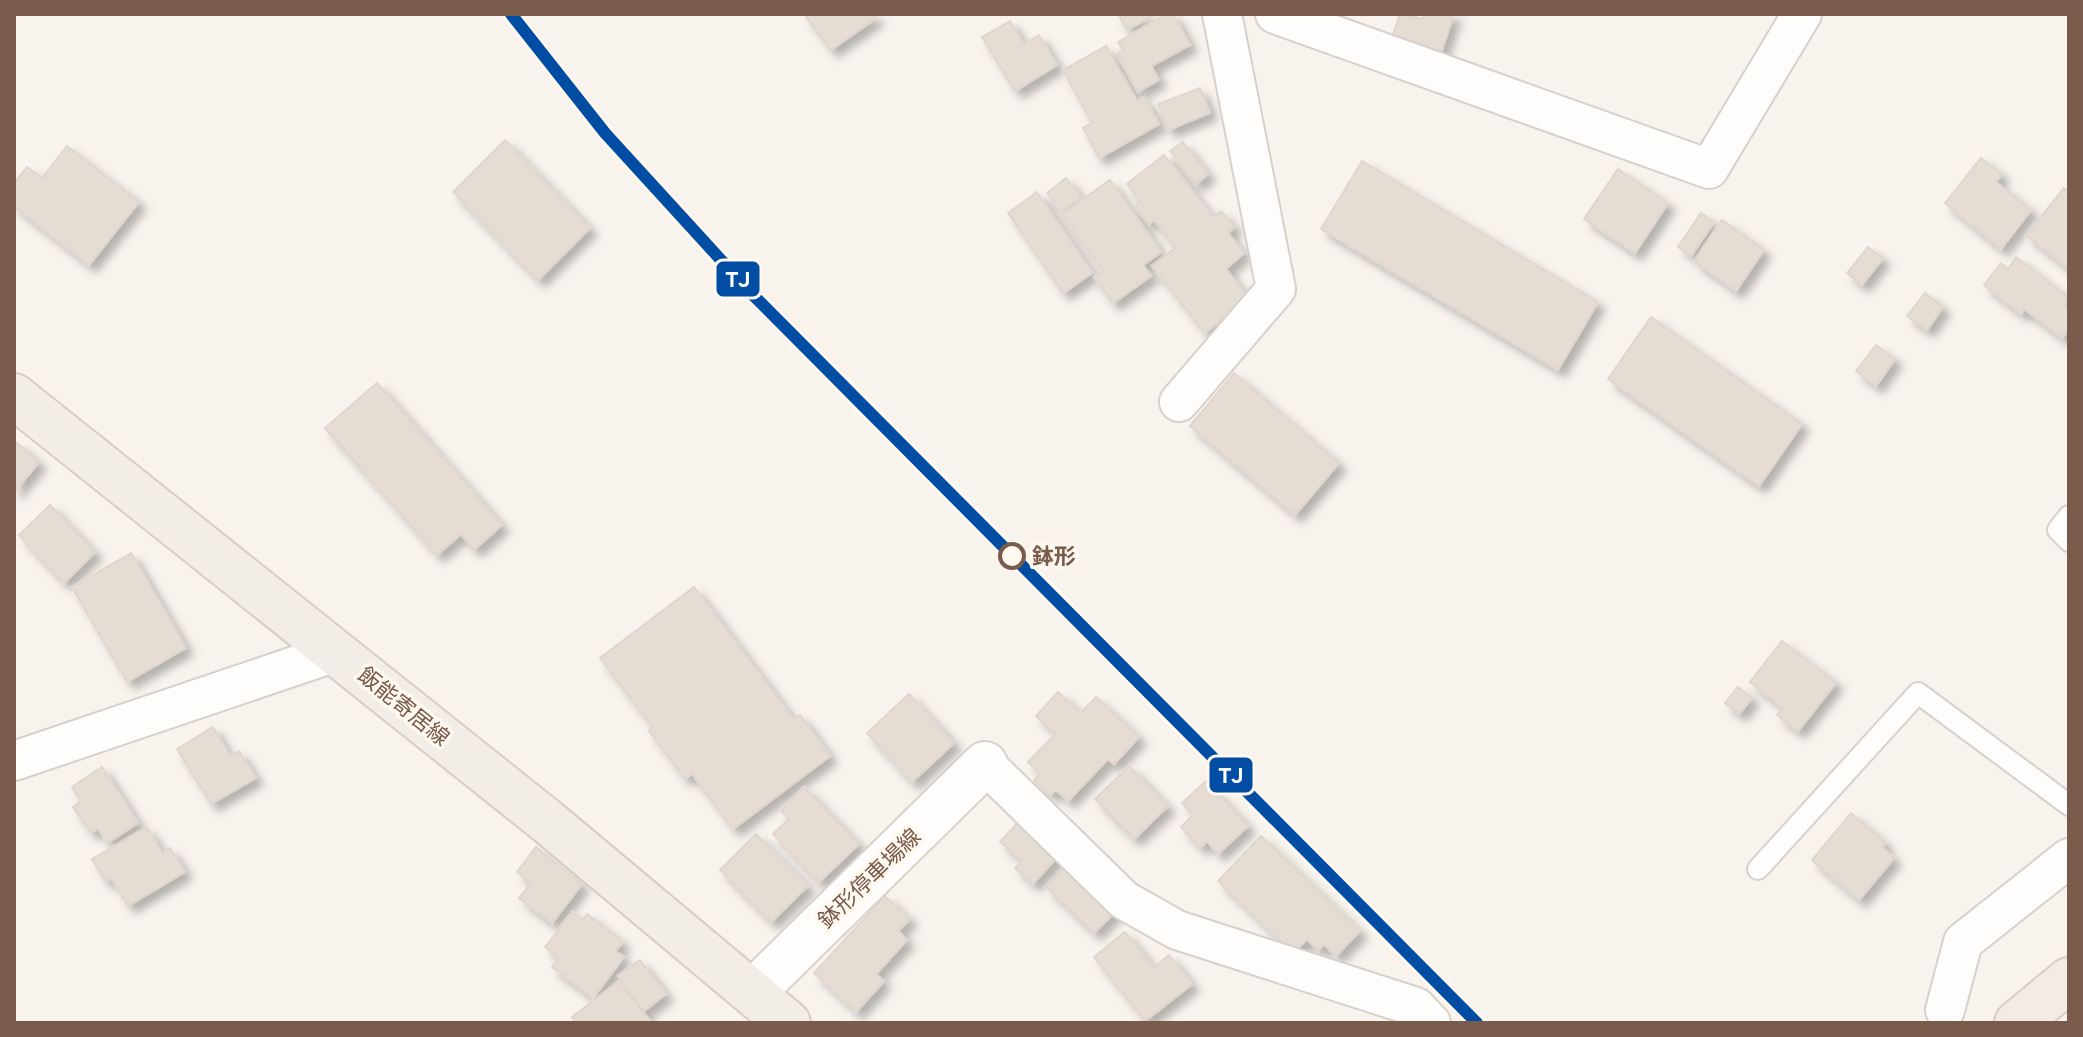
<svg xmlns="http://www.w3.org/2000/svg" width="2083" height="1037" font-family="Figtree,'Noto Sans JP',sans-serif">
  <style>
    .building { fill: #e5dcd4; stroke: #e1d6cf; stroke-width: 2; filter: url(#shadow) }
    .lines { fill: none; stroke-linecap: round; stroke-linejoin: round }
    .service-casing { stroke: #d7d0cb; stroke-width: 24 }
    .minor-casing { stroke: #d7d0cb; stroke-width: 42 }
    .secondary-casing { stroke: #d8d0c9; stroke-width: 48 }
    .primary-casing { stroke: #d7cdc7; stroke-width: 48 }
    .trunk-casing { stroke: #d7cdc7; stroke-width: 48 }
    .service { stroke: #fefdfc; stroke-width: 20 }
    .minor { stroke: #fefdfc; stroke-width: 38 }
    .secondary { stroke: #fefdfc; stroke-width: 44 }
    .primary { stroke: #f2ede6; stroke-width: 44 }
    .trunk { stroke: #f2ebe6; stroke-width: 44 }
    .rail-1-casing { stroke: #fff8ef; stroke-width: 18 }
    .rail-1 { stroke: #004da3; stroke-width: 12 }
    .stop-dot { fill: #fff8ef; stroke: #785b4b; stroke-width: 4 }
    .labels { text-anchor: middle; stroke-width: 7; stroke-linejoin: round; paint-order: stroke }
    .stop-label { font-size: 22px; font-weight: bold; fill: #785b4b; stroke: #fff8ef; text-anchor: start }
    .street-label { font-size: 22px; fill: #785b4b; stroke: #fff8ef }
    .line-badge { stroke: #fff8ef; stroke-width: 3 }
    .badge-label { font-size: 22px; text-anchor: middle; font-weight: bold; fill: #fff }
  </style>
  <defs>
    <filter id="shadow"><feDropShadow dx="7" dy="7" stdDeviation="4" flood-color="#0004"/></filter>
  </defs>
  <rect width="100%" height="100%" fill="#f8f3ed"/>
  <path class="building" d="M 804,14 L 874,14 L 876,18 L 831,50 Z
    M 1118,14 L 1155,14 L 1127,30 Z
    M 1167,14 L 1173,14 L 1190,45 L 1151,66 L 1159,80 L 1138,92 L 1117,54 L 1123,50 L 1118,42 Z
    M 1400,14 L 1422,19 L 1424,14 L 1454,14 L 1440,56 L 1391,40 Z
    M 1010,21 L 1024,44 L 1039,35 L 1057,65 L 1015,91 L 982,37 Z
    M 1106,46 L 1137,101 L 1144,97 L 1159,124 L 1099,158 L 1083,128 L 1092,123 L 1063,70 Z
    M 1200,88 L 1210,113 L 1168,130 L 1158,104 Z
    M 505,140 L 590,228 L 538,280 L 453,192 Z
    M 1183,142 L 1208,174 L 1196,184 L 1170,151 Z
    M 67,146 L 139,202 L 89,265 L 14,206 L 14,183 L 27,167 L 42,178 Z
    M 1164,155 L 1213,217 L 1221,211 L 1235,227 L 1228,233 L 1244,253 L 1226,269 L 1249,298 L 1205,333 L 1152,266 L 1175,248 L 1154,220 L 1149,224 L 1135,206 L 1140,201 L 1127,184 Z
    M 1981,158 L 2002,174 L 1996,182 L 2031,210 L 2001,249 L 1945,203 Z
    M 1362,161 L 1598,302 L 1558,370 L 1321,229 Z
    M 1618,169 L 1668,203 L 1635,253 L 1584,219 Z
    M 1066,178 L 1081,197 L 1061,211 L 1047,193 Z
    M 1110,180 L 1161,252 L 1143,265 L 1151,276 L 1113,303 L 1094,277 L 1103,271 L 1062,214 Z
    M 2064,188 L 2069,192 L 2069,269 L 2026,235 Z
    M 1037,192 L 1092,273 L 1063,293 L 1008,213 Z
    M 1701,213 L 1714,222 L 1691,256 L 1678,247 Z
    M 1722,220 L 1764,250 L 1736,291 L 1694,261 Z
    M 1868,247 L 1883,258 L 1862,285 L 1847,273 Z
    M 2016,257 L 2069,298 L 2065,306 L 2069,309 L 2069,329 L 2062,338 L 2024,309 L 2021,314 L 1984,285 L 2001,263 L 2008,269 Z
    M 1925,293 L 1943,307 L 1927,330 L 1907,316 Z
    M 1651,317 L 1802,424 L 1759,486 L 1608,379 Z
    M 1876,345 L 1895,359 L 1876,386 L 1856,371 Z
    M 1234,373 L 1339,463 L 1295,515 L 1190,426 Z
    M 377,383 L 502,525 L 474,550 L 461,534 L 437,555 L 325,428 Z
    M 17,443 L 39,462 L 14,492 L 14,447 Z
    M 50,505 L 95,552 L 64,583 L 19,535 Z
    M 131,553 L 186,648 L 127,682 L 72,587 Z
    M 694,587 L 794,720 L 800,715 L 830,756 L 733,829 L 692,774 L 685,779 L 649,731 L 652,727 L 600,658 Z
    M 1782,641 L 1836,683 L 1798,731 L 1777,715 L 1783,708 L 1750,682 Z
    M 1738,687 L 1752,698 L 1739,714 L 1725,703 Z
    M 1058,692 L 1081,713 L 1096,697 L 1139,737 L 1114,764 L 1108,759 L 1068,801 L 1056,790 L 1050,795 L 1034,781 L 1040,774 L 1028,762 L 1055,734 L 1036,716 Z
    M 909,694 L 954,743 L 912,782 L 867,733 Z
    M 213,727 L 230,756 L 239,751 L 256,778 L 211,804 L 177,749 Z
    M 1129,766 L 1168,806 L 1134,839 L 1095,799 Z
    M 102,767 L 138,823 L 107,843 L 98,828 L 91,833 L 73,807 L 81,801 L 72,787 Z
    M 1206,781 L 1248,826 L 1218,854 L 1207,841 L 1200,848 L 1181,827 L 1193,815 L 1182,803 Z
    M 804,787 L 859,844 L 819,882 L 773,834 L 789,819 L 781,811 Z
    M 1851,813 L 1886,843 L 1882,847 L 1894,858 L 1859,900 L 1812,860 Z
    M 1020,820 L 1059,855 L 1033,884 L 1015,868 L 1022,860 L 1000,842 Z
    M 147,827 L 162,853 L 170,848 L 185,872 L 128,906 L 111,878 L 105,881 L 92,859 Z
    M 756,834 L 808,886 L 771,922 L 720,870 Z
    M 1261,836 L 1360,931 L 1336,956 L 1324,944 L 1318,951 L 1307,939 L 1293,953 L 1218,881 Z
    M 536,847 L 582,884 L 552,923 L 519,898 L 531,883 L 517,872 Z
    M 1071,861 L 1120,907 L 1094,933 L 1046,887 Z
    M 885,896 L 910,919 L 898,931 L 907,940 L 876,974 L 884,981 L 856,1012 L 814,973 Z
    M 572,912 L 583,920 L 587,914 L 623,942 L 615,951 L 624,957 L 593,998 L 552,967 L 559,958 L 545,947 Z
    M 1125,932 L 1154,968 L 1169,955 L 1192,984 L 1145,1021 L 1094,957 Z
    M 640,960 L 666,994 L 644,1011 L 618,976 Z
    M 618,982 L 652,1023 L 576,1023 L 572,1017 Z"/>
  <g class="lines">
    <g class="service-casing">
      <path id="service" d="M 2069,516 L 2058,530 L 2069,541
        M 1758,869 L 1918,693 L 2069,805"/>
    </g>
    <g class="minor-casing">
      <path id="minor" d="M 1275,14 L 1709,169 L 1802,14
        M 1179,402 L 1276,289 L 1222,14
        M 14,761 L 336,652
        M 985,764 L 1124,900 L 1177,930 L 1416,1007 L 1431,1023
        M 1945,1010 L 1963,942 L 2069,858"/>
    </g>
    <g class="secondary-casing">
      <path id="secondary" d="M 754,991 L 985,764"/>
    </g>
    <g class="primary-casing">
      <path id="primary" d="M 14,396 L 548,822 L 788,1023"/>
    </g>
    <g class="trunk-casing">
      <path id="trunk" d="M 2017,1023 L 2069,980"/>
    </g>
    <use href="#service" class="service"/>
    <use href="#minor" class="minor"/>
    <use href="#secondary" class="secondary"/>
    <use href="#primary" class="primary"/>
    <use href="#trunk" class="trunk"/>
    <g class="rail-1-casing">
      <path id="rail-1" d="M 511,14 L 605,133 L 753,295 L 1477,1023"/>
    </g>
    <use href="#rail-1" class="rail-1"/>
  </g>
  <circle class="stop-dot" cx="1012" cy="556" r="12"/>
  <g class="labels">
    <g class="stop-label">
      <text x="1032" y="564">鉢形</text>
    </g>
    <g class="street-label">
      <text transform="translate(404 706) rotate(39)" y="8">飯能寄居線</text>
      <text transform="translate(869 878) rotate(-44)" y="8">鉢形停車場線</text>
    </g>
  </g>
  <g class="line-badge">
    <rect x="715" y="260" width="46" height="38" rx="8" fill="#004da3"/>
    <rect x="1208" y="756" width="46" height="38" rx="8" fill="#004da3"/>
  </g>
  <g class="badge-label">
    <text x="738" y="287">TJ</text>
    <text x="1231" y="783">TJ</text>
  </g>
  <rect width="2083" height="1037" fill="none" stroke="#785b4b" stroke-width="32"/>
</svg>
